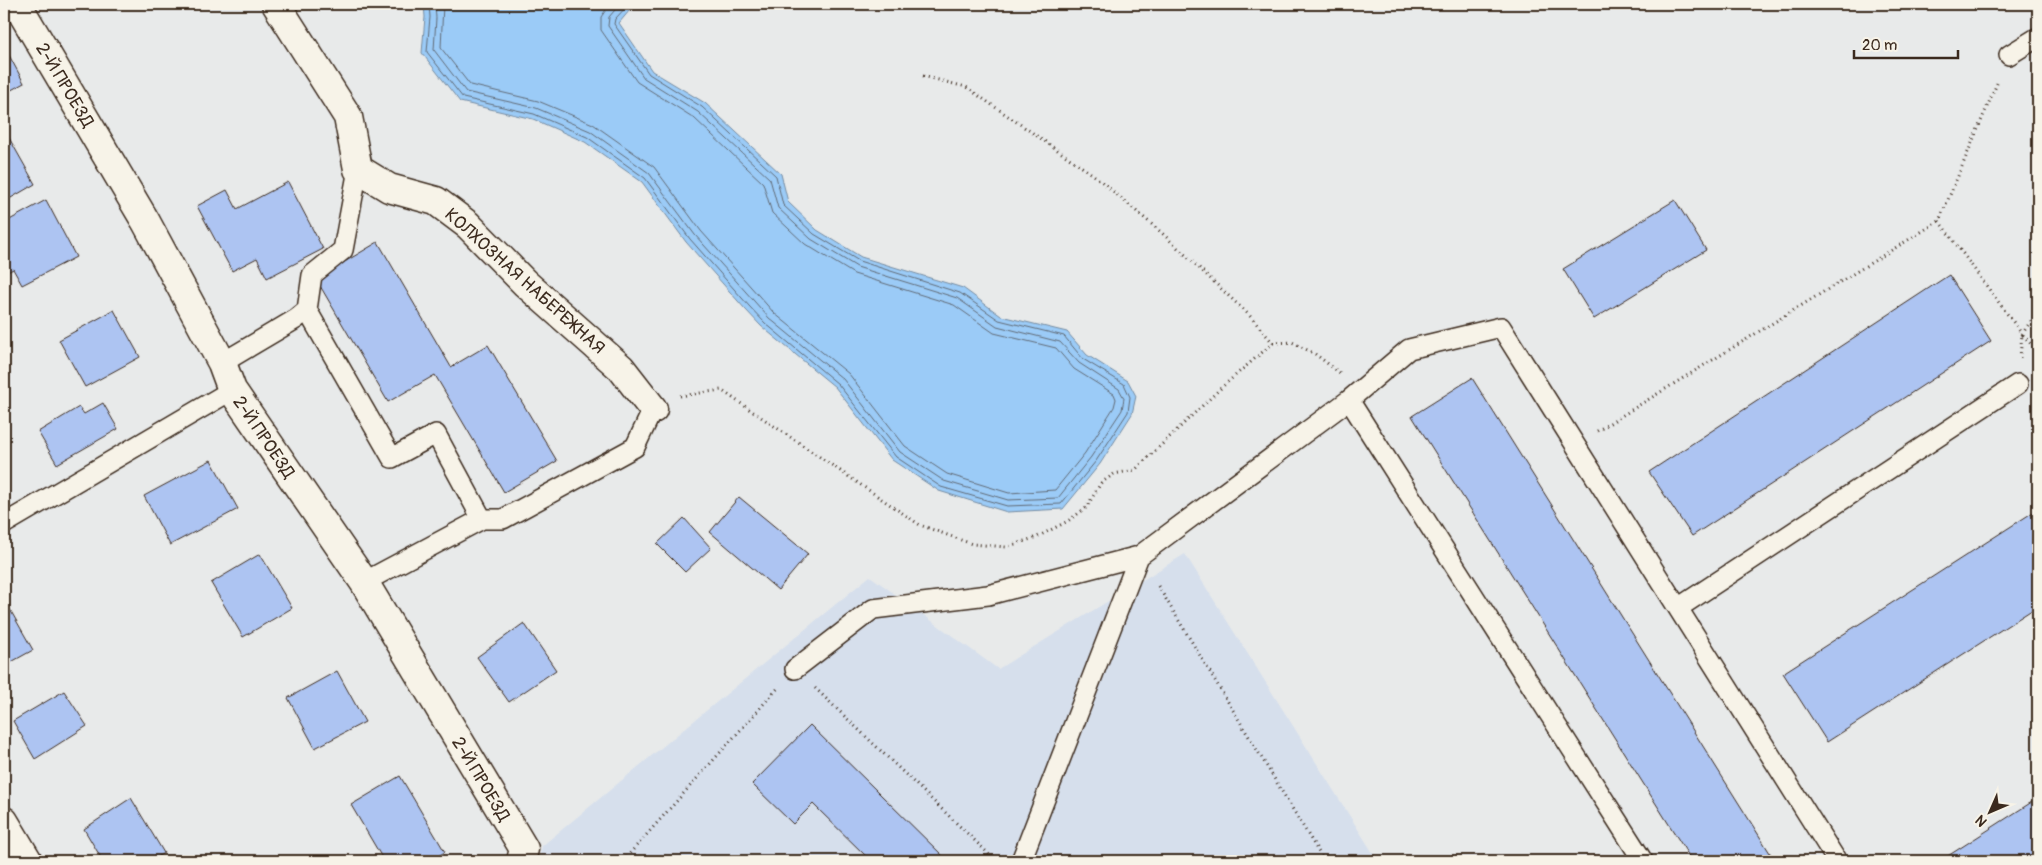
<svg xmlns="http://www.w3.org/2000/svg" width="2042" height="865" font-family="Pangolin,sans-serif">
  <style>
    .built { fill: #d6dfec }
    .water { fill: #9bcbf7; stroke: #758ba0 }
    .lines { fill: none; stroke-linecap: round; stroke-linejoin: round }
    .shore { stroke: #616a75; stroke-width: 1 }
    .building { fill: #adc4f2; stroke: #3b2a1e }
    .lane-casing { stroke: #3b2a1e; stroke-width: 22 }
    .street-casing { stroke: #3b2a1e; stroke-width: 31 }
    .path { stroke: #3b2a1e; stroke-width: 3; stroke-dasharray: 1 4; stroke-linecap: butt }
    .lane { stroke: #f7f3e8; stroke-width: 19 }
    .street { stroke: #f7f3e8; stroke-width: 28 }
    .labels { text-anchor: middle; stroke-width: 5; stroke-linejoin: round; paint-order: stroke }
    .street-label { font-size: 18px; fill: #3b2a1e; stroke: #f7f3e8 }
  </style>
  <rect width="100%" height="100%" fill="#e8eaea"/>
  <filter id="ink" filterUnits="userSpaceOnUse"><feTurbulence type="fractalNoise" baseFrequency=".02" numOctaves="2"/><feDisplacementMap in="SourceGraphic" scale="10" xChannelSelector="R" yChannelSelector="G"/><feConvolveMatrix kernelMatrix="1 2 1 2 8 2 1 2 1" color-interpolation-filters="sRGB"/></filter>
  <g filter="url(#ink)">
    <path class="built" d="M 1185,554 L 1378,861 L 538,861 L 542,846 L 870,576 L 998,669 Z"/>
    <path class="water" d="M 424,4 L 635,4 L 619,23 L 652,71 L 705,103 L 781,174 L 788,202 L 817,230 L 861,257 L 963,288 L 1001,316 L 1067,332 L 1087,355 L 1128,381 L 1136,396 L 1132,414 L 1100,464 L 1063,509 L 1007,512 L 939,491 L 892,460 L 835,387 L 761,326 L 745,309 L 686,242 L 642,182 L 585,142 L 533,119 L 460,102 L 422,53 L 425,17 Z"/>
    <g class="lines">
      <path class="shore" d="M 429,4 L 430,17 L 427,52 L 463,98 L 534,114 L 587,137 L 645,178 L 690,239 L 749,306 L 765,323 L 838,384 L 896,457 L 941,487 L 1007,506 L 1061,504 L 1096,461 L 1128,412 L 1130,397 L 1124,384 L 1083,359 L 1064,336 L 999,320 L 960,293 L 859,261 L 814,234 L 783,205 L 776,176 L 702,107 L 649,74 L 614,24 L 615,19 L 629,4
        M 435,4 L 436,18 L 434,50 L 466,92 L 536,108 L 590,131 L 649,173 L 695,235 L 754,301 L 769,318 L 843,379 L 900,452 L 944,481 L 1008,500 L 1058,498 L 1091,457 L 1122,410 L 1124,398 L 1119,389 L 1079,363 L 1060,342 L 997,326 L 957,298 L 857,267 L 811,239 L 778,208 L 770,179 L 698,112 L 644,78 L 608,26 L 609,17 L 620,4
        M 443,4 L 441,48 L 470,85 L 538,101 L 593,124 L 654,167 L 701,231 L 759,296 L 774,313 L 849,374 L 905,446 L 947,474 L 1009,493 L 1055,490 L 1085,453 L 1114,407 L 1116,399 L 1114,394 L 1074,369 L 1056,348 L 994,333 L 954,305 L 854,274 L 805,244 L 772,213 L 763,183 L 694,118 L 637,82 L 601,30 L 601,17 L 610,4"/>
    </g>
    <path class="building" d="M 4,46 L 24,83 L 4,94 Z
      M 4,129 L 35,184 L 4,202 Z
      M 288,182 L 323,249 L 267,278 L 257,258 L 232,271 L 197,206 L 227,190 L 237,209 Z
      M 46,200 L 76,257 L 22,285 L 13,269 L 4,274 L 4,223 Z
      M 1675,200 L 1706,250 L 1594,319 L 1563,269 Z
      M 378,242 L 451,367 L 488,345 L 557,461 L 504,492 L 435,375 L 388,402 L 316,279 Z
      M 1949,275 L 1991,341 L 1692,536 L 1649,472 Z
      M 114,310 L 140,357 L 85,387 L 59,340 Z
      M 1472,378 L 1775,861 L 1692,861 L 1412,416 Z
      M 103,403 L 118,429 L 57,464 L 38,432 L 79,407 L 84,414 Z
      M 211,460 L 238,509 L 170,545 L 144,496 Z
      M 739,497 L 808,554 L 778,590 L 710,532 Z
      M 2038,509 L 2038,606 L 1827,742 L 1783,673 Z
      M 684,518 L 711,548 L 685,572 L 657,544 Z
      M 260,554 L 292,608 L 243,637 L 211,583 Z
      M 4,599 L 33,650 L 4,666 Z
      M 524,623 L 556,670 L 509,702 L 477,657 Z
      M 337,671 L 365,722 L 315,748 L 288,698 Z
      M 64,691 L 87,726 L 35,759 L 13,721 Z
      M 810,725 L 948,861 L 871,861 L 813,804 L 793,824 L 752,784 Z
      M 400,776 L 445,852 L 429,861 L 384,861 L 351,805 Z
      M 131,798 L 164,853 L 150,861 L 103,861 L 84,829 Z
      M 2038,798 L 2038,861 L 1940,861 Z"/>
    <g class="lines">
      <g class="lane-casing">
        <path id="lane" d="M 2009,55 L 2038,37
          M 307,310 L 392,458 L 436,434 L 482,519
          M 222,363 L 296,319 L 307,310 L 312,275 L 343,250 L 358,169
          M 4,524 L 232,390
          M 1139,556 L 1349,400
          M 364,582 L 482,519 L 503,519 L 635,447 L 653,409
          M 1678,608 L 2018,384
          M 795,669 L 873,609 L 988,595 L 1139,556 L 1021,861
          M 1643,861 L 1349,400 L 1409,349 L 1501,327 L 1837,861"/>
      </g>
      <g class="street-casing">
        <path id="street" d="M 17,4 L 146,222 L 222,363 L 232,390 L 364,582 L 524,849 L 521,861
          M 276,4 L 348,117 L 358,169 L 389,188 L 436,201 L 468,225 L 525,283 L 621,368 L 653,409
          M 4,821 L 28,861"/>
      </g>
      <path class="path" d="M 923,76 L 966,87 L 1095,176 L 1162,233 L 1249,315 L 1273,343
        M 1939,221 L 2022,334 L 2038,311
        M 2023,335 L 2038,352
        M 2020,358 L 2022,334
        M 680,396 L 721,390 L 920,525 L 972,544 L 1006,547 L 1037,537 L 1068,521 L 1086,508 L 1101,483 L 1114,474 L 1135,470 L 1222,387 L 1273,343 L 1292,342 L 1315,354 L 1340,373
        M 1597,431 L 1939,221 L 1998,81
        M 1158,586 L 1324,861
        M 815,688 L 993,858
        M 623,861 L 778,688"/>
      <use href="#lane" class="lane"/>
      <use href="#street" class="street"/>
    </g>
  </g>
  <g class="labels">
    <g class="street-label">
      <text transform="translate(65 85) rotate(59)" y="6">2-Й ПРОЕЗД</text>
      <text transform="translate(525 281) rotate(42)" y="6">КОЛХОЗНАЯ НАБЕРЕЖНАЯ</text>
      <text transform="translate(264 437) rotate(56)" y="6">2-Й ПРОЕЗД</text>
      <text transform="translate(481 779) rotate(59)" y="6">2-Й ПРОЕЗД</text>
    </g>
  </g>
  <rect width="2042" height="865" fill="none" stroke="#f7f3e8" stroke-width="20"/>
  <rect x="10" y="10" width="2022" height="845" fill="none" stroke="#3b2a1e" stroke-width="2" filter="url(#ink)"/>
  <g transform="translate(1990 812) rotate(225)" stroke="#f7f3e8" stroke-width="4" paint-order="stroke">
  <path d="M0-4L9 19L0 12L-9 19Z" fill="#3b2a1e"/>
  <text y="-8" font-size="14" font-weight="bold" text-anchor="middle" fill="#3b2a1e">N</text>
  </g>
  <path d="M1854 50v8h104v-8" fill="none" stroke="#3b2a1e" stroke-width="2.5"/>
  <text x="1862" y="50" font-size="15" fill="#3b2a1e" stroke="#f7f3e8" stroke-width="4" paint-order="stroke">20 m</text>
</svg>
